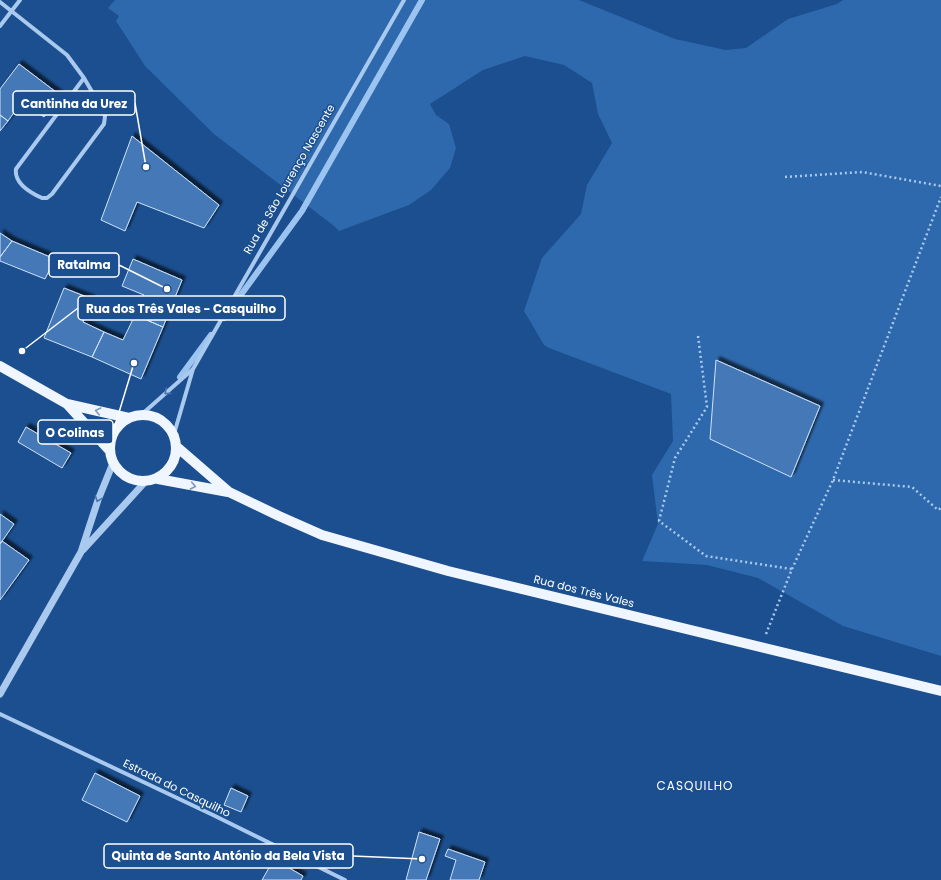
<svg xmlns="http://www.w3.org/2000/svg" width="941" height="880" font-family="Poppins,sans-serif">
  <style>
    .green { fill: #2e69ad }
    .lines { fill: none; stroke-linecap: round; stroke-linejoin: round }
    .stream { stroke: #9cc4f0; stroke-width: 6 }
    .building { fill: #4478b7; stroke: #cfe3fa; filter: url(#shadow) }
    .path { stroke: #a9c9ee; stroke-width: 2.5; stroke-dasharray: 2 3; stroke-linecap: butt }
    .minor { stroke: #a9c9ee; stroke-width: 4 }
    .tertiary { stroke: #a9c9ee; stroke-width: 7 }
    .primary { stroke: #f0f6ff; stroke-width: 10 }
    .oneway { stroke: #4674ac }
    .oneway2 { stroke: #7b9ac1 }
    .labels { text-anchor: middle; stroke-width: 3; stroke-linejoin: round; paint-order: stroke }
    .street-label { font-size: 11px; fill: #fff; stroke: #1b4f8f }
    .neighbourhood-label { font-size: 12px; letter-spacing: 1px; fill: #fff; stroke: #1b4f8f }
    .leader { fill: none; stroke: #fff; stroke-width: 1.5 }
    .callout-dot { fill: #fff; stroke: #1b4f8f; stroke-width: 1.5 }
    .callout { fill: #1b4f8f; stroke: #fff; stroke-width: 1.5 }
    .callout-label { font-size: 12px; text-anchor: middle; font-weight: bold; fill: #fff }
  </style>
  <defs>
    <filter id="shadow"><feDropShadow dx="3.5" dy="-3.5" stdDeviation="1" flood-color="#0009"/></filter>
  </defs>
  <rect width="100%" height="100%" fill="#1b4f8f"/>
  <path class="green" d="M 115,0 L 579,0 L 675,39 L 726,50 L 746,48 L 788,19 L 837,4 L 843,0 L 941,0 L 941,656 L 843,626 L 758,578 L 707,565 L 642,561 L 658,524 L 652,475 L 673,441 L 671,394 L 549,348 L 544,345 L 524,311 L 542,258 L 581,214 L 587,185 L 612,143 L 598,114 L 592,83 L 564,65 L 525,56 L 483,70 L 430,104 L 436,115 L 449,124 L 456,148 L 450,168 L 431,190 L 409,205 L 339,231 L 334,226 L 214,134 L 145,66 L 116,21 L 119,16 L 108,8 Z"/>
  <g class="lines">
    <path class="stream" d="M 224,318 L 302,211 L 422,0
      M 180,377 L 211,335"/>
  </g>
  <path class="building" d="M 19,64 L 60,95 L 44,117 L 22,101 L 8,121 L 0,115 L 0,89 Z
    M 0,115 L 8,121 L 0,131 Z
    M 132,136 L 219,205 L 204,228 L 137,202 L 125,231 L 101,220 Z
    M 0,233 L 12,241 L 0,257 Z
    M 12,241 L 55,259 L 45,279 L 0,261 L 0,257 Z
    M 133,259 L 182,280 L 163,327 L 135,315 L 144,295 L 122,286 Z
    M 64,288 L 92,299 L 83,322 L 104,332 L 92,357 L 44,338 Z
    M 135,315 L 163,327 L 141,379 L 92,357 L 104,332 L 123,340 Z
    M 716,360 L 820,406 L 791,477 L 710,439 Z
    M 26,427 L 71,453 L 62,468 L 18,442 Z
    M 0,514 L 14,524 L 0,544 Z
    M 2,541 L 29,560 L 0,600 L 0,544 Z
    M 95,773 L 140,796 L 127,822 L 82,800 Z
    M 231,788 L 248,796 L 241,812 L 224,805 Z
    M 419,832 L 440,839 L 426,880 L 406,880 Z
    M 448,849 L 485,862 L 479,880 L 450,880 L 456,860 L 445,856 Z
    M 274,859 L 303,876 L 301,880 L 262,880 Z"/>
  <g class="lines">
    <path class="path" d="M 785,177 L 862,172 L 941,186
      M 698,336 L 707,407 L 675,458 L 659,521 L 706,556 L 792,569
      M 833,480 L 912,487 L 938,510 L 941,508
      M 766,634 L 792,569 L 833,480 L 941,197"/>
    <path class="minor" d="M 0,2 L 67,55 L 84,78 L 101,107 L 105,116 L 104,124 L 52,194 L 47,198 L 42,198 C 31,193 14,183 16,169 L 84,78
      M 0,26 L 20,0
      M 141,415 L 193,369
      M 174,434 L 193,369 L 404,0
      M 0,714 L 213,815 L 345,880"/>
    <path class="tertiary" d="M 83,550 L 145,482
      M 0,694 L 81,552 L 98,500 L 113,463"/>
    <path class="primary" d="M 0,366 L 67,404 L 129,418
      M 67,404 L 109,450
      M110 448a33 33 0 1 1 66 0a33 33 0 1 1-66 0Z
      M 177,447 L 229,492 L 279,516 L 322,535 L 448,571 L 941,691
      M 158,479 L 228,492"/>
  </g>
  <defs><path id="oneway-chevron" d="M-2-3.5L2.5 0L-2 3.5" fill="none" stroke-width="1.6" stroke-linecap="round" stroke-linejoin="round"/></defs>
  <g class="oneway">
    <use href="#oneway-chevron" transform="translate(167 392) rotate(139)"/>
    <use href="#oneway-chevron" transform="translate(98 499) rotate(110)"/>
  </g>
  <g class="oneway2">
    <use href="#oneway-chevron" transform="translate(98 411) rotate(-167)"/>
    <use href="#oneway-chevron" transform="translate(193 486) rotate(11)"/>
  </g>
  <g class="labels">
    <g class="street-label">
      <text transform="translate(289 179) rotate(-60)" y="4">Rua de São Lourenço Nascente</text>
      <text transform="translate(584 591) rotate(14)" y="4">Rua dos Três Vales</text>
      <text transform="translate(177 788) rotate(26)" y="4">Estrada do Casquilho</text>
    </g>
    <g class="neighbourhood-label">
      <text x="695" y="790">CASQUILHO</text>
    </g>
  </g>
  <path class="leader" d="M146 167L135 103M167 289L119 265M22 351L78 308M134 363L113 432M422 859L353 856"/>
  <g class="callout-dot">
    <circle cx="146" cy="167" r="4"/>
    <circle cx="167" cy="289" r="4"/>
    <circle cx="22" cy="351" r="4"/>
    <circle cx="134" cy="363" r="4"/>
    <circle cx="422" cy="859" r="4"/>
  </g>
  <g class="callout">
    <rect x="13" y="91" width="122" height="24" rx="4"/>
    <rect x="49" y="253" width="70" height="24" rx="4"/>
    <rect x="78" y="296" width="207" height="24" rx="4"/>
    <rect x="38" y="420" width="75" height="24" rx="4"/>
    <rect x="104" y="844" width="249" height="24" rx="4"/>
  </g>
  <g class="callout-label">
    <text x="74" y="108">Cantinha da Urez</text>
    <text x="84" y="269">Ratalma</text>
    <text x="181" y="313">Rua dos Três Vales - Casquilho</text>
    <text x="75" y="437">O Colinas</text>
    <text x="228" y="860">Quinta de Santo António da Bela Vista</text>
  </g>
</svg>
